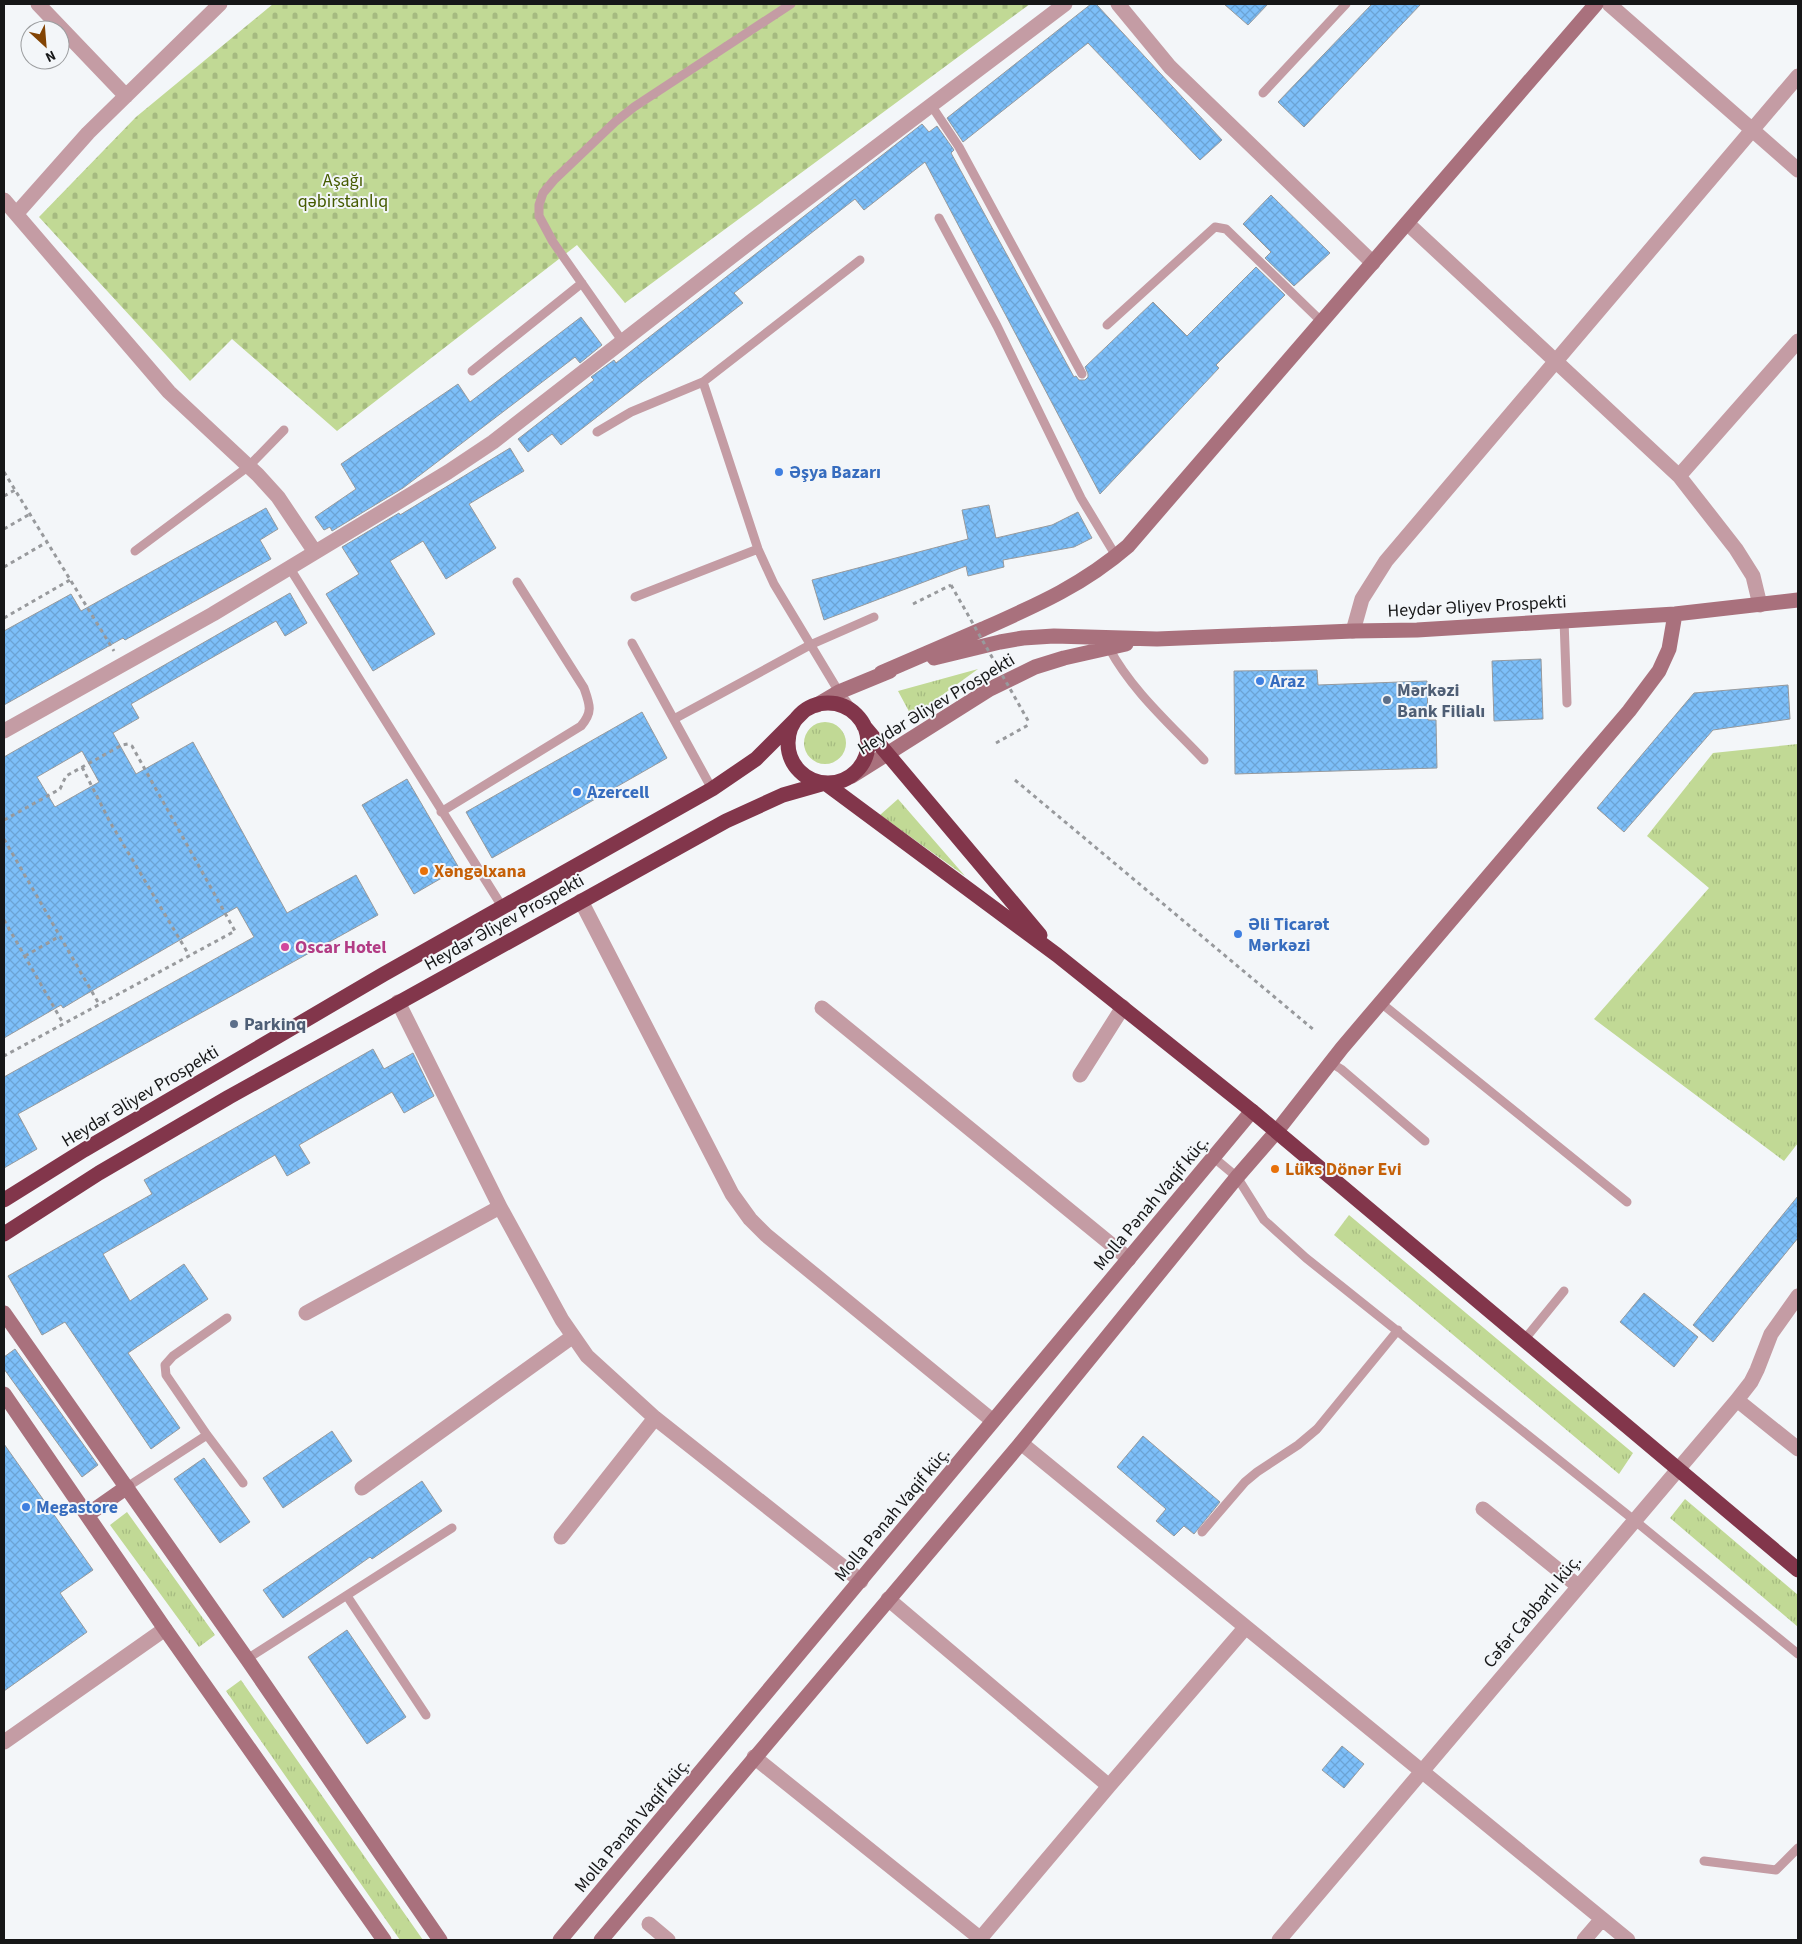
<svg xmlns="http://www.w3.org/2000/svg" width="1802" height="1944" font-family="'Source Sans 3',sans-serif">
  <style>
    .grass { fill: url(#grass-tufts) }
    .cemetery { fill: url(#cemetery-stones) }
    .building { fill: url(#building-cross-hatch); stroke: #979a9d; fill-rule: evenodd }
    .lines { fill: none; stroke-linecap: round; stroke-linejoin: round }
    .path { stroke: #989a9d; stroke-width: 3; stroke-dasharray: 4 4; stroke-linecap: butt }
    .lane { stroke: #c49ca4; stroke-width: 9 }
    .street { stroke: #c49ca4; stroke-width: 15 }
    .secondary { stroke: #a9717d; stroke-width: 15 }
    .highway { stroke: #82364b; stroke-width: 15 }
    .path-bridge { stroke: #989a9d; stroke-width: 3; stroke-dasharray: 4 4; stroke-linecap: butt }
    .shop-dot { fill: #3f7fe0; stroke: #f3f6f9; stroke-width: 2 }
    .service-dot { fill: #5c6f8a; stroke: #f3f6f9; stroke-width: 2 }
    .food-dot { fill: #e8710a; stroke: #f3f6f9; stroke-width: 2 }
    .hotel-dot { fill: #d1479c; stroke: #f3f6f9; stroke-width: 2 }
    .labels { text-anchor: middle; stroke-width: 4; stroke-linejoin: round; paint-order: stroke }
    .park-label { font-size: 18px; fill: #455b00; stroke: #f3f6f9 }
    .shop-label { font-size: 18px; font-weight: bold; fill: #366cbe; stroke: #f3f6f9; text-anchor: start }
    .street-label { font-size: 18px; fill: #161718; stroke: #f3f6f9 }
    .service-label { font-size: 18px; font-weight: bold; fill: #4e5e75; stroke: #f3f6f9; text-anchor: start }
    .food-label { font-size: 18px; font-weight: bold; fill: #c56008; stroke: #f3f6f9; text-anchor: start }
    .hotel-label { font-size: 18px; font-weight: bold; fill: #b23c85; stroke: #f3f6f9; text-anchor: start }
  </style>
  <defs>
    <pattern id="grass-tufts" width="24" height="20" patternUnits="userSpaceOnUse" patternTransform="scale(1.25)"><rect width="24" height="20" fill="#c1d995"/><path d="M3 7l-1-3M5 7V3M7 7l1-3M15 17l-1-3M17 17v-4M19 17l1-3" fill="none" stroke="#a5ba80"/></pattern>
    <pattern id="cemetery-stones" width="16" height="16" patternUnits="userSpaceOnUse" patternTransform="scale(1.25)"><rect width="16" height="16" fill="#c1d995"/><path d="M2 7V4a2 2 0 0 1 4 0v3zM10 15v-3a2 2 0 0 1 4 0v3z" fill="#a5ba80"/></pattern>
    <pattern id="building-cross-hatch" width="8" height="8" patternUnits="userSpaceOnUse" patternTransform="scale(1.25)"><rect width="8" height="8" fill="#7dbff9"/><path d="M0 0l8 8M0 8l8-8" fill="none" stroke="#6ba3d5"/></pattern>
  </defs>
  <rect width="100%" height="100%" fill="#f3f6f9"/>
  <path class="grass" d="M 978,669 L 912,717 L 898,691 Z
    M804 743a21 21 0 1 1 42 0a21 21 0 1 1-42 0Z
    M 1798,744 L 1798,1143 L 1784,1161 L 1594,1019 L 1709,888 L 1647,836 L 1713,753 Z
    M 898,799 L 965,876 L 880,815 Z
    M 1349,1215 L 1633,1453 L 1619,1474 L 1334,1235 Z
    M 1685,1499 L 1798,1595 L 1798,1627 L 1670,1518 Z
    M 127,1512 L 215,1635 L 199,1647 L 110,1525 Z
    M 241,1680 L 423,1940 L 400,1940 L 226,1691 Z"/>
  <path class="cemetery" d="M 273,4 L 1030,4 L 625,303 L 577,245 L 337,431 L 232,339 L 190,381 L 39,217 L 136,117 Z"/>
  <path class="building" d="M 1091,4 L 1096,4 L 1222,140 L 1200,160 L 1088,43 L 963,142 L 947,118 Z
    M 1224,4 L 1268,4 L 1248,25 Z
    M 1372,4 L 1421,4 L 1304,127 L 1278,102 Z
    M 922,124 L 929,132 L 937,126 L 954,150 L 951,153 L 1074,377 L 1076,376 L 1079,380 L 1085,380 L 1088,377 L 1088,374 L 1085,367 L 1153,302 L 1187,336 L 1256,267 L 1285,295 L 1216,365 L 1219,368 L 1100,494 L 925,162 L 864,210 L 855,199 L 734,293 L 743,303 L 561,445 L 552,434 L 528,452 L 518,439 L 594,380 L 591,377 L 614,360 L 616,363 Z
    M 1271,195 L 1330,253 L 1294,286 L 1265,258 L 1271,252 L 1243,224 Z
    M 581,317 L 602,345 L 580,363 L 575,357 L 403,488 L 332,531 L 330,527 L 324,530 L 315,517 L 356,489 L 341,464 L 458,384 L 470,402 Z
    M 510,448 L 524,471 L 469,504 L 496,548 L 446,579 L 423,541 L 390,561 L 435,634 L 373,671 L 326,594 L 359,574 L 342,547 L 399,513 L 400,515 Z
    M 989,505 L 996,538 L 1052,525 L 1078,512 L 1092,538 L 1074,547 L 1003,560 L 1004,567 L 968,576 L 966,566 L 824,620 L 812,580 L 968,539 L 962,510 Z
    M 266,508 L 278,529 L 260,540 L 271,559 L 125,640 L 123,638 L 4,705 L 4,631 L 71,594 L 81,611 Z
    M 290,593 L 307,623 L 285,636 L 276,621 L 131,704 L 139,718 L 113,733 L 136,774 L 193,742 L 287,913 L 356,875 L 378,915 L 18,1114 L 37,1149 L 4,1168 L 4,1077 L 254,937 L 237,907 L 83,996 L 63,1008 L 61,1005 L 4,1038 L 4,757 ZM 82,751 L 99,782 L 55,807 L 37,777 Z
    M 1541,659 L 1543,719 L 1494,721 L 1492,661 Z
    M 1317,670 L 1318,685 L 1427,681 L 1428,720 L 1436,720 L 1437,768 L 1235,774 L 1234,671 Z
    M 1788,685 L 1790,719 L 1713,730 L 1624,832 L 1597,808 L 1694,693 Z
    M 642,712 L 667,758 L 492,858 L 466,812 Z
    M 407,779 L 459,868 L 414,894 L 362,805 Z
    M 373,1049 L 384,1069 L 413,1053 L 434,1096 L 404,1113 L 392,1092 L 299,1145 L 310,1163 L 287,1176 L 275,1155 L 103,1254 L 130,1301 L 184,1264 L 208,1299 L 128,1353 L 180,1428 L 151,1449 L 65,1322 L 42,1335 L 8,1276 L 152,1194 L 144,1180 Z
    M 1798,1196 L 1798,1238 L 1713,1342 L 1693,1325 Z
    M 1644,1293 L 1698,1337 L 1674,1367 L 1620,1322 Z
    M 15,1349 L 98,1465 L 82,1477 L 4,1369 L 4,1357 Z
    M 332,1431 L 352,1461 L 283,1508 L 263,1478 Z
    M 1143,1436 L 1220,1502 L 1194,1534 L 1184,1526 L 1174,1536 L 1156,1521 L 1166,1509 L 1117,1467 Z
    M 4,1444 L 93,1570 L 60,1593 L 87,1632 L 4,1691 Z
    M 204,1458 L 250,1522 L 220,1543 L 174,1479 Z
    M 422,1481 L 442,1511 L 372,1559 L 370,1557 L 283,1618 L 263,1590 Z
    M 347,1630 L 406,1717 L 367,1744 L 308,1657 Z
    M 1342,1746 L 1364,1764 L 1344,1788 L 1322,1770 Z"/>
  <g class="lines">
    <path class="path" d="M 4,472 L 114,651
      M 4,496 L 15,490
      M 4,529 L 30,514
      M 4,567 L 47,542
      M 913,604 L 951,585
      M 4,618 L 70,580
      M 996,743 L 1030,724
      M 82,767 L 110,822 L 189,955
      M 1015,780 L 1314,1030
      M 4,820 L 60,789 L 66,776 L 122,745 L 128,744 L 132,746 L 235,931 L 4,1056
      M 4,839 L 99,1004
      M 4,920 L 63,1023
      M 25,956 L 60,936"/>
    <path class="lane" d="M 1263,93 L 1346,4
      M 931,105 L 959,147 L 1082,374
      M 939,218 L 997,326 L 1081,498 L 1116,556
      M 1107,325 L 1215,227 L 1226,229 L 1322,322
      M 623,342 L 553,242 L 539,216 L 539,205 L 543,193 L 554,180 L 615,122 L 634,107 L 791,4
      M 472,371 L 582,283
      M 597,432 L 631,412 L 703,382
      M 135,551 L 249,466 L 284,430
      M 289,567 L 503,908
      M 635,597 L 758,549
      M 1564,620 L 1567,703
      M 632,643 L 712,789
      M 1109,648 C 1132,691 1170,724 1204,760
      M 856,714 L 839,692 L 774,584 L 758,549 L 703,382 L 860,260
      M 674,719 L 810,645 L 874,617
      M 441,812 L 581,726 C 593,712 590,705 584,688 L 517,582
      M 1381,1003 L 1627,1202
      M 1331,1063 L 1341,1069 L 1425,1141
      M 1213,1157 L 1237,1177 L 1264,1220 L 1306,1258 L 1634,1520 L 1798,1654
      M 227,1318 L 173,1356 L 165,1365 L 166,1375 L 207,1435 L 243,1483
      M 1525,1339 L 1564,1291
      M 127,1487 L 207,1435
      M 1202,1532 L 1245,1482 L 1257,1472 L 1298,1445 L 1317,1429 L 1398,1330
      M 347,1596 L 426,1715
      M 247,1659 L 452,1528
      M 1704,1861 L 1776,1870 L 1798,1848"/>
    <path class="street" d="M 38,4 L 126,96
      M 1118,4 L 1170,67 L 1373,263
      M 1609,4 L 1798,170
      M 4,200 L 169,392 L 258,475 L 278,497 L 315,552
      M 17,213 L 88,133 L 220,4
      M 1407,223 L 1679,476 L 1736,549 L 1753,576 L 1760,605
      M 1679,476 L 1798,341
      M 1353,631 L 1362,599 L 1386,561 L 1798,76
      M 4,731 L 213,614 L 448,472 L 493,442 L 753,240 L 1065,4
      M 581,901 L 732,1194 L 750,1219 L 766,1235 L 993,1421
      M 398,1002 L 500,1207 L 562,1320 L 587,1356 L 655,1418 L 861,1581
      M 822,1008 L 1129,1259
      M 1080,1075 L 1123,1007
      M 306,1313 L 500,1207
      M 1737,1400 L 1798,1449
      M 1021,1443 L 1628,1940
      M 362,1488 L 572,1337
      M 1483,1509 L 1578,1586
      M 561,1537 L 655,1418
      M 888,1599 L 1109,1786
      M 4,1742 L 165,1629
      M 754,1757 L 981,1939
      M 649,1924 L 668,1940
      M 979,1940 L 1109,1786 L 1245,1628
      M 1279,1940 L 1737,1400 L 1751,1382 L 1757,1370 L 1771,1334 L 1798,1296
      M 1584,1940 L 1602,1919"/>
    <path class="secondary" d="M 934,658 L 1000,642 L 1023,638 L 1054,636 L 1157,639 L 1353,631 L 1417,630 L 1675,614 L 1798,600
      M 881,673 C 915,658 949,644 983,629 C 1037,605 1083,585 1128,546 L 1596,4
      M 817,705 L 839,692 L 890,671
      M 852,776 L 990,689 L 1035,667 L 1064,658 L 1126,644
      M 4,1313 L 247,1659 L 440,1940
      M 4,1394 L 165,1629 L 384,1940
      M 87,1515 L 127,1487
      M 560,1940 L 1252,1111
      M 601,1940 L 1021,1443 L 1237,1177 L 1277,1131 L 1342,1048 L 1629,711 L 1659,671 L 1669,649 L 1675,614"/>
    <path class="highway" d="M788 743a40 40 0 1 1 80 0a40 40 0 1 1-80 0Z
      M 864,726 L 1040,935
      M 4,1200 L 84,1150 L 384,974 L 712,789 L 756,759 L 804,711
      M 4,1234 L 99,1173 L 229,1097 L 726,821 L 783,795 L 825,783 L 1057,955 L 1252,1111 L 1798,1570"/>
    <path class="path-bridge" d="M 951,585 L 1030,724"/>
  </g>
  <g class="shop-dot">
    <circle cx="779" cy="472" r="5"/>
    <circle cx="1260" cy="681" r="5"/>
    <circle cx="577" cy="792" r="5"/>
    <circle cx="1238" cy="934" r="5"/>
    <circle cx="26" cy="1507" r="5"/>
  </g>
  <g class="service-dot">
    <circle cx="1387" cy="700" r="5"/>
    <circle cx="234" cy="1024" r="5"/>
  </g>
  <g class="food-dot">
    <circle cx="424" cy="871" r="5"/>
    <circle cx="1275" cy="1169" r="5"/>
  </g>
  <circle class="hotel-dot" cx="285" cy="947" r="5"/>
  <g class="labels">
    <g class="park-label">
      <text x="343" y="186">Aşağı<tspan x="343" dy="21">qəbirstanlıq</tspan></text>
    </g>
    <g class="shop-label">
      <text x="789" y="478">Əşya Bazarı</text>
      <text x="1270" y="687">Araz</text>
      <text x="587" y="798">Azercell</text>
      <text x="1248" y="930">Əli Ticarət<tspan x="1248" dy="21">Mərkəzi</tspan></text>
      <text x="36" y="1513">Megastore</text>
    </g>
    <g class="street-label">
      <text transform="translate(1477 606) rotate(-3)" y="6">Heydər Əliyev Prospekti</text>
      <text transform="translate(936 704) rotate(-31)" y="6">Heydər Əliyev Prospekti</text>
      <text transform="translate(504 922) rotate(-29)" y="6">Heydər Əliyev Prospekti</text>
      <text transform="translate(140 1096) rotate(-31)" y="6">Heydər Əliyev Prospekti</text>
      <text transform="translate(1151 1203) rotate(-50)" y="6">Molla Pənah Vaqif küç.</text>
      <text transform="translate(892 1514) rotate(-50)" y="6">Molla Pənah Vaqif küç.</text>
      <text transform="translate(1532 1611) rotate(-50)" y="6">Cəfər Cabbarlı küç.</text>
      <text transform="translate(632 1825) rotate(-50)" y="6">Molla Pənah Vaqif küç.</text>
    </g>
    <g class="service-label">
      <text x="1397" y="696">Mərkəzi<tspan x="1397" dy="21">Bank Filialı</tspan></text>
      <text x="244" y="1030">Parkinq</text>
    </g>
    <g class="food-label">
      <text x="434" y="877">Xəngəlxana</text>
      <text x="1285" y="1175">Lüks Dönər Evi</text>
    </g>
    <g class="hotel-label">
      <text x="295" y="953">Oscar Hotel</text>
    </g>
  </g>
  <rect width="1802" height="1944" fill="none" stroke="#161718" stroke-width="10"/>
  <g transform="translate(45 45) rotate(154)"><circle r="24" fill="#f3f6f9" stroke="#9b9d9f"/>
  <path d="M0-4L9 19L0 12L-9 19Z" fill="#834404"/>
  <text y="-8" font-size="14" font-weight="bold" text-anchor="middle" fill="#161718">N</text>
  </g>
</svg>
